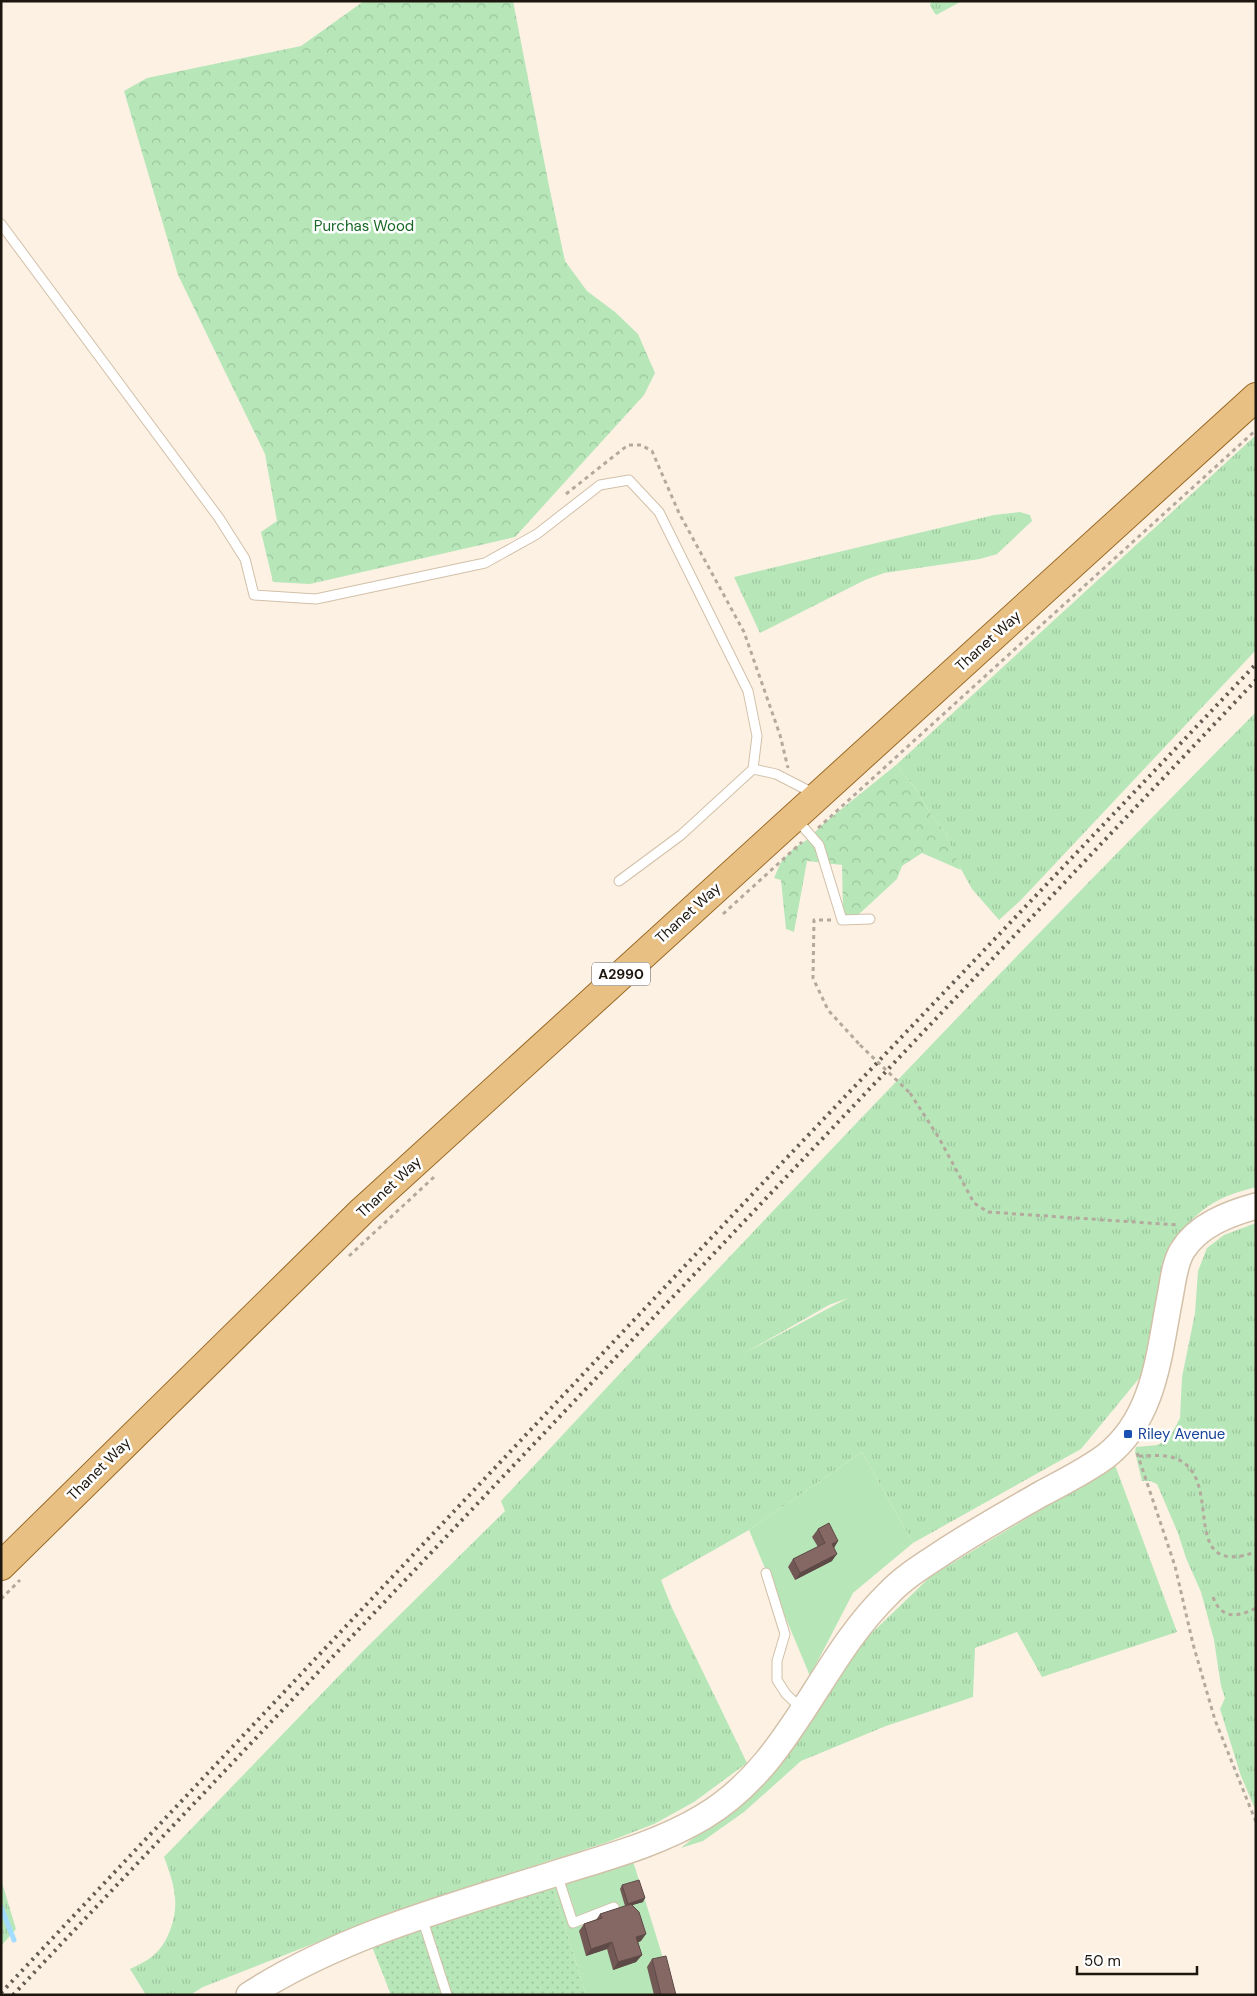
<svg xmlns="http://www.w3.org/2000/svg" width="1257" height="1996" font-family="'DM Sans',sans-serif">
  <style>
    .grass { fill: url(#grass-tufts); fill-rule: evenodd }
    .forest { fill: url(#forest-crowns) }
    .park { fill: url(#park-dots) }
    .garden { fill: #b7e7b9; fill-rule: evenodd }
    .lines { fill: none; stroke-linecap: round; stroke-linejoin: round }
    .stream { stroke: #a2ddfe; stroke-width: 5 }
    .lane-casing { stroke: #d2c0a9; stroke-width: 11 }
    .secondary-casing { stroke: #d2c0a9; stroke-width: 28 }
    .primary-casing { stroke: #986925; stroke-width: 30 }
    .path { stroke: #b3a99d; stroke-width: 3; stroke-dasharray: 4 4; stroke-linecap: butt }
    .lane { stroke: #fff; stroke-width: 9 }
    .secondary { stroke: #fff; stroke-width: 25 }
    .primary { stroke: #e9c083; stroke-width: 28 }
    .rail { stroke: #665e54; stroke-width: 4; stroke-dasharray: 2.5 5; stroke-linecap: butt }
    .path-bridge { stroke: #b3a99d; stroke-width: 3; stroke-dasharray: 4 4; stroke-linecap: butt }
    .wall { fill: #725956 }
    .shaded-wall { fill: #5d4946 }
    .building { fill: #856864; stroke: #5d4946 }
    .transit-dot { fill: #1a4fb4; stroke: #fff; stroke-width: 2 }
    .labels { text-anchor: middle; stroke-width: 5; stroke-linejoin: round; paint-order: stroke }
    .shield { fill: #fff; stroke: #615c56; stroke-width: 1 }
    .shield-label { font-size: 14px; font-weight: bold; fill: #1d160e }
    .park-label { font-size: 15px; fill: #196725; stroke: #fff }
    .street-label { font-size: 15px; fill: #1d160e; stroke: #fff }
    .transit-label { font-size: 15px; fill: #164399; stroke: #fff; text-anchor: start }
  </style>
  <defs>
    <pattern id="grass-tufts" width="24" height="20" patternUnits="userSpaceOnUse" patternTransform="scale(1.25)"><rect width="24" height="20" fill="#b7e7b9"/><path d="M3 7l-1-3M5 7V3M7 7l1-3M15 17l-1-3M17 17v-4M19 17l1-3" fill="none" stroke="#9dc59e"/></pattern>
    <pattern id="forest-crowns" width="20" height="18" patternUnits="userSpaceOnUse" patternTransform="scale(1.25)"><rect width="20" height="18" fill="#b7e7b9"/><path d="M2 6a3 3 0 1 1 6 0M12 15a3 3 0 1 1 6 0" fill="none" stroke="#9dc59e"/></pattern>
    <pattern id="park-dots" width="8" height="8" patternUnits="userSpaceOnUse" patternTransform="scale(1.25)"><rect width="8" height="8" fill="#b7e7b9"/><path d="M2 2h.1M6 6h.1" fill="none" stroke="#9dc59e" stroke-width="1.8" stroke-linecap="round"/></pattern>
  </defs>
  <rect width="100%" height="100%" fill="#fdf1e3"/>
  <path class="grass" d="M 931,1 L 962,1 L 936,15 L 930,6 Z
    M 1256,435 L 1256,650 L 1020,901 L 999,920 L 972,889 L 956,860 L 946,833 L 930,813 L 916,789 L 896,765 Z
    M 1020,512 L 1030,515 L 1032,521 L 997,554 L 980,559 L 884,573 L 865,580 L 760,633 L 734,577 L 994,515 Z
    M 1256,712 L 1256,1187 C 1221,1196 1200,1206 1179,1236 L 1141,1376 L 1081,1449 L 913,1543 L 862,1452 L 749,1530 L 661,1580 L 672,1608 L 747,1763 L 694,1802 L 654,1824 L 605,1843 L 407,1907 L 203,1987 L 190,1995 L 146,1995 L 130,1969 C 138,1965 147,1961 154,1955 C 168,1943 177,1917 175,1898 C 174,1884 169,1870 164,1857 L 362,1652 L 505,1511 L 501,1501 C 749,1234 1000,970 1256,712 ZM 848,1298 L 743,1354 L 829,1305 Z
    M 1256,1223 L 1256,1811 L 1241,1776 L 1220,1709 L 1225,1698 L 1221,1686 L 1214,1640 L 1201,1592 L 1186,1558 L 1178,1533 L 1157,1484 L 1150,1481 L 1142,1481 L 1135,1452 L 1136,1447 L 1158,1445 L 1171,1435 L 1180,1418 L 1182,1377 L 1195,1313 L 1198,1271 L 1207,1248 L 1224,1235 Z
    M 1115,1465 L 1177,1632 L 1042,1677 L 1017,1632 L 975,1648 L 973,1697 L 886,1726 L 801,1761 L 744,1812 L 703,1841 L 681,1848 L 772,1773 L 851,1653 L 931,1576 Z
    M 1,1879 L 16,1929 L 1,1946 Z"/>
  <path class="forest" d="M 364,1 L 513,1 L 549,186 L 565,261 L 587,291 L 615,312 L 638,334 L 655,373 L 644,395 L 515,537 L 310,584 L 273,582 L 261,532 L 277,521 L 265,454 L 178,275 L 124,91 L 147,78 L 301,46 Z
    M 896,765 L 916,789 L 930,813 L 946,833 L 961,870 L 922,853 L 902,866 L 897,879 L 857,916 L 845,917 L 843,911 L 842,865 L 807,861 L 794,932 L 786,929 L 781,880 L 774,878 L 781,862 L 794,848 L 808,839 L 823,824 Z"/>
  <path class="park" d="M 553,1888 L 586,1995 L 391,1995 L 371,1944 L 431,1924 Z"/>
  <path class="garden" d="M 862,1452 L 913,1543 L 853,1593 L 810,1676 L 749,1530 ZM 819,1550 L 832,1561 L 795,1580 L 788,1567 Z
    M 633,1861 L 663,1958 L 654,1995 L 586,1995 L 553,1888 Z"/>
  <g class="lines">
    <path class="stream" d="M 1,1907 L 14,1940"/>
    <g class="lane-casing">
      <path id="lane" d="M 1,224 L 219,518 L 245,559 L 254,595 L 316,599 L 485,563 L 537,534 L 600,485 L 629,480 L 659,512 L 748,691 L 757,736 L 753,769
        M 797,820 L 819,845 L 842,920 L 870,919
        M 619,881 L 681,835 L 753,769 L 776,774 L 815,794
        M 766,1573 L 785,1634 L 777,1661 L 777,1680 L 786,1694 L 802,1709
        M 557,1874 L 573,1923 L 614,1907
        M 422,1918 L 447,1995"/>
    </g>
    <g class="secondary-casing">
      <path id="secondary" d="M 249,1995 C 342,1935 453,1906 557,1873 C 607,1857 658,1844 703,1817 C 791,1765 818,1662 888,1594 C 902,1579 919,1568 936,1557 C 970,1534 1006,1514 1041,1494 C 1063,1482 1086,1471 1106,1456 C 1155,1418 1159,1353 1170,1297 C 1173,1282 1174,1265 1182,1251 C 1198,1225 1228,1214 1256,1206"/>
    </g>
    <g class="primary-casing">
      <path id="primary" d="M 1,1566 L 362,1211 L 1256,397"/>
    </g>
    <path class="path" d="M 566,494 L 628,445 L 641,445 L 652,451 L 679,513 L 744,632 L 780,735 L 788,768
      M 818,828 L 1256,430
      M 723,914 L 802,842
      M 831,920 L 814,920 L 813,978 L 828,1010 L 860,1045
      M 910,1093 L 939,1138 L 974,1203 L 988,1212 L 1178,1225
      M 349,1256 L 434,1177
      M 1137,1453 L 1175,1566 L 1193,1644 L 1215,1720 L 1256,1822
      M 1139,1456 C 1154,1456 1171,1453 1184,1463 C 1221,1490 1180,1578 1256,1552
      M 1213,1597 C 1221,1619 1237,1618 1256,1608
      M 1,1599 L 20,1580"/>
    <use href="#lane" class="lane"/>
    <use href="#secondary" class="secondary"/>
    <use href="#primary" class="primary"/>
    <path class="rail" d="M 1,1993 L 760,1186 L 1256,664
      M 13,1995 L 1256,680"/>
    <path class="path-bridge" d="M 860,1045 L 910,1093"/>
  </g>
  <path class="wall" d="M 818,1529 L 838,1541 L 834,1548 L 832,1561 L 795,1580 L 788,1567 L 793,1559 L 818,1547 L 812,1537 Z
    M 622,1885 L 643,1902 L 632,1905 L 641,1941 L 638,1942 L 642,1955 L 636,1962 L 613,1970 L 607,1949 L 586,1956 L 579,1931 L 584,1924 L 596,1920 L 600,1914 L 625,1906 L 620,1889 Z
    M 652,1959 L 676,1995 L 654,1995 L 647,1967 Z"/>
  <path class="shaded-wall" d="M 838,1541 L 833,1549 L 832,1544 Z
    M 837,1554 L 832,1561 L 795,1580 L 800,1573 Z
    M 645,1898 L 643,1902 L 626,1907 L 628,1904 Z
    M 646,1934 L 641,1941 L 631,1945 L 636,1937 Z
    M 612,1942 L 607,1949 L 586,1956 L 591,1949 Z
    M 642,1955 L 636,1962 L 613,1970 L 618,1962 Z"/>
  <path class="building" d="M 829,1523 L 838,1541 L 832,1544 L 837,1554 L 800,1573 L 793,1559 L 825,1543 L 818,1529 Z
    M 639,1880 L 645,1898 L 628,1904 L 622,1885 Z
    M 631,1904 L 639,1912 L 646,1934 L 636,1937 L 642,1955 L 618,1962 L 612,1942 L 591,1949 L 584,1924 L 602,1918 L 600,1914 Z
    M 666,1956 L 676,1995 L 661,1995 L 652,1959 Z"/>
  <rect class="transit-dot" x="1123" y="1429" width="10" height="10" rx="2.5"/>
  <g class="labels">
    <rect class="shield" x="592" y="962.5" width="58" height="23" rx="4"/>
    <g class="shield-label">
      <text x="621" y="979">A2990</text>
    </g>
    <g class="park-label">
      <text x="364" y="231">Purchas Wood</text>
    </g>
    <g class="street-label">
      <text transform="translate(988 641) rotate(-42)" y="5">Thanet Way</text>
      <text transform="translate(688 913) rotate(-42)" y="5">Thanet Way</text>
      <text transform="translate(389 1187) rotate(-43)" y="5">Thanet Way</text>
      <text transform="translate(99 1469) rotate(-45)" y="5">Thanet Way</text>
    </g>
    <g class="transit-label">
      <text x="1138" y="1439">Riley Avenue</text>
    </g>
  </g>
  <rect width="1257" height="1996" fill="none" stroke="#1d160e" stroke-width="5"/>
  <path d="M1077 1966v8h120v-8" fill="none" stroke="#1d160e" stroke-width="2.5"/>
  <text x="1084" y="1966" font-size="15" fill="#1d160e" stroke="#ffffff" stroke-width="4" paint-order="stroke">50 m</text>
</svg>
